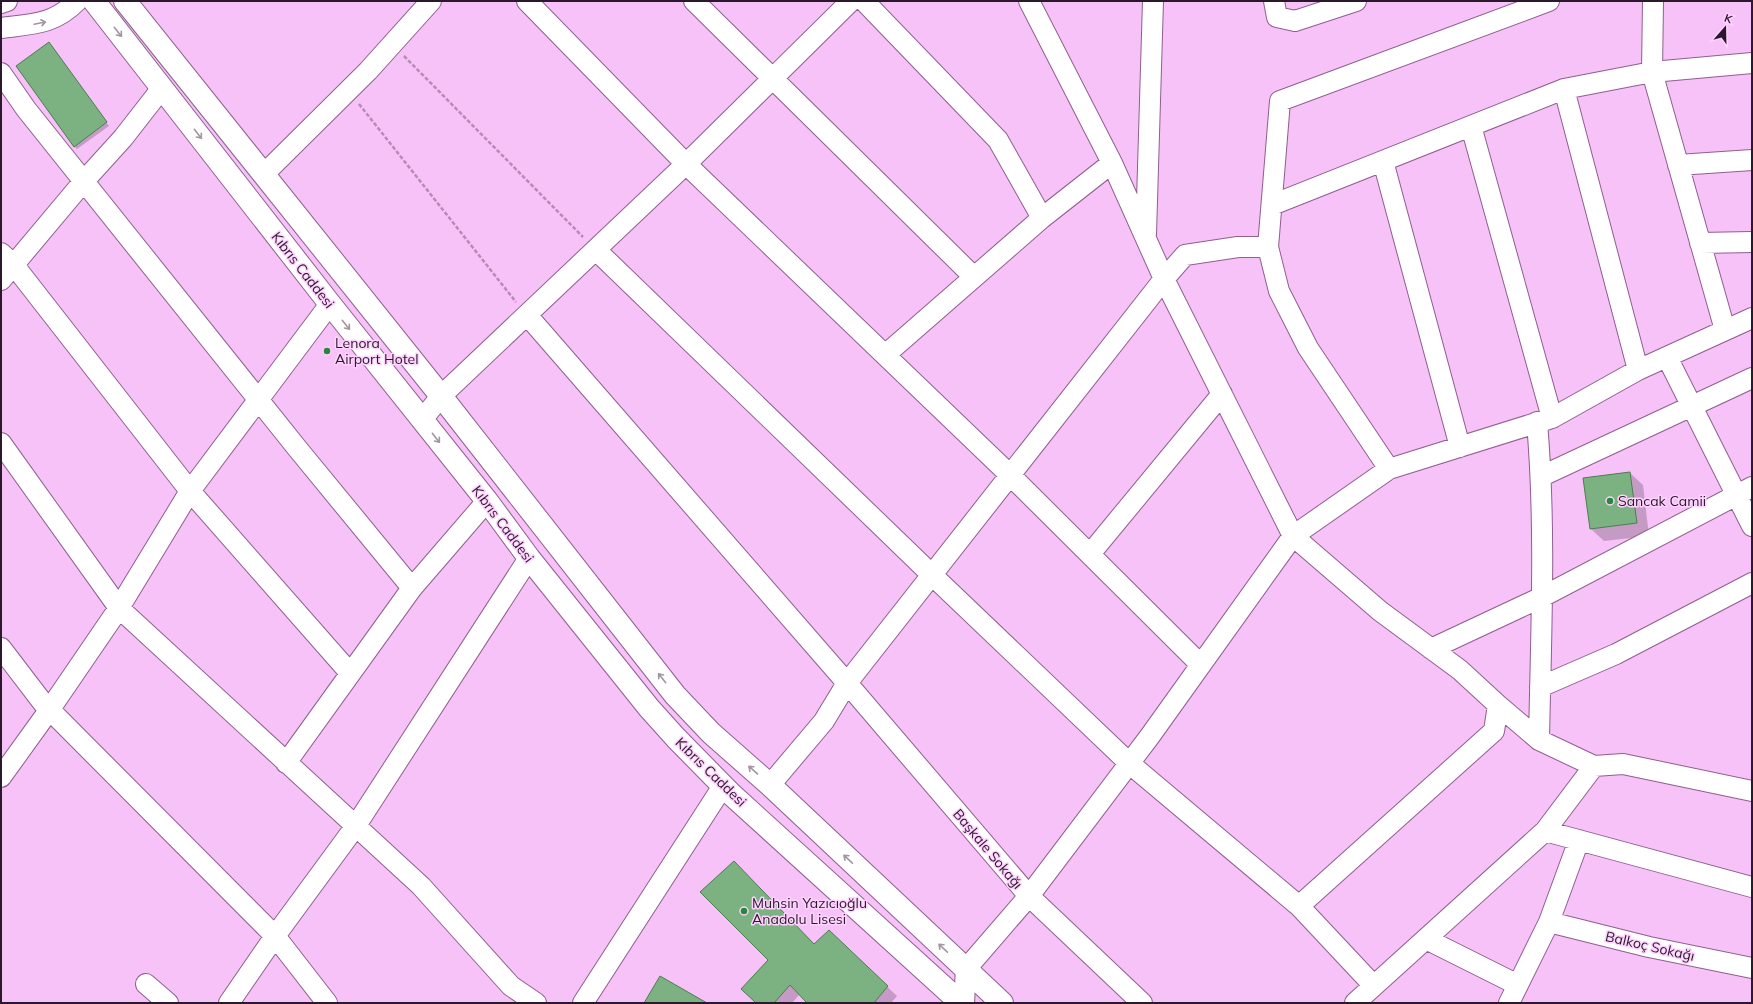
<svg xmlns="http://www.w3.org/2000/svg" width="1753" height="1004" font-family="Mulish,sans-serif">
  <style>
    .shadow { fill: #0003 }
    .building { fill: #7cb281; stroke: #4a7e4f }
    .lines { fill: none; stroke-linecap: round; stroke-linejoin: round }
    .minor-casing { stroke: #8f5f8f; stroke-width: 22 }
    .major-casing { stroke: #8f5f8f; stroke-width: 24 }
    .path { stroke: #b68cb6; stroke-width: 2.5; stroke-dasharray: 4 2; stroke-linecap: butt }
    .minor { stroke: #fff; stroke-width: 20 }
    .major { stroke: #fff; stroke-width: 22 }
    .oneway { stroke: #a097a0 }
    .poi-dot { fill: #27873a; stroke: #fed3fe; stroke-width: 1.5 }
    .labels { text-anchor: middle; stroke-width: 3; stroke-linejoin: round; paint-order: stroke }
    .street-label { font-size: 14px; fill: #2c182c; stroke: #fed3fe }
    .poi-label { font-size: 14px; fill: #2c182c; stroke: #fed3fe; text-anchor: start }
  </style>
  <rect width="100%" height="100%" fill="#f7c2f7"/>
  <path class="shadow" d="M 49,43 L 109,126 L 77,149 L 74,146 Z
    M 1630,473 L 1643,485 L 1649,536 L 1604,541 L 1591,529 L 1584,479 Z
    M 829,932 L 897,996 L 891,1003 L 809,1003 L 800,994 L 792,1003 L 757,1003 Z"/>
  <path class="building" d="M 49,42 L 107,122 L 74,147 L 16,66 Z
    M 1630,472 L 1637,523 L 1590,529 L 1583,478 Z
    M 734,861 L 814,944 L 829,930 L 888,986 L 874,1003 L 807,1003 L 790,985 L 774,1003 L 756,1003 L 741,989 L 768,960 L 700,892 Z
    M 660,976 L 707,1003 L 644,1003 Z"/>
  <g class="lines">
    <g class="minor-casing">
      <path id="minor" d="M 527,1 L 686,164 L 1010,475 L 1201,665
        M 694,1 L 974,277
        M 864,1 L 998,140 L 1042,218
        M 1274,1 L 1277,17 L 1295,21 L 1356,1
        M 1653,1 L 1652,72 L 1725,330
        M 1,3 L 7,1
        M 1,28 C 31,24 54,25 77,1
        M 1,73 L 26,109 L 297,448 L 412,588
        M 1564,89 L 1638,370
        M 1471,126 L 1552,418
        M 1383,161 L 1460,447
        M 1678,165 L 1752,160
        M 264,174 L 368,71 L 431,1
        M 1272,205 L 1564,89 L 1652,72 L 1752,63
        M 1146,234 L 1153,1
        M 1700,243 L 1752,242
        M 1268,247 L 1238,247 L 1185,255 L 1164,279 L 1293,536 L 1380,611 L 1460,670 L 1498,705 L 1494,731 L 1299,906
        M 596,250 L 932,575 L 1129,763 L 1299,906 L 1374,986
        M 1,253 L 13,264 L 190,491 L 350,673
        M 1,280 L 84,181 L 123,138 L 162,88
        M 527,315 L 847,683 L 1029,896 L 1142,1003
        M 885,355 L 1042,218 L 1112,163
        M 1667,357 L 1752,526
        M 422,420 L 441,396 L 686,164 L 851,1
        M 1537,422 C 1546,528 1541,634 1539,740
        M 1,443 L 119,608 L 421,886 L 511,986 L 536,1003
        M 1389,469 L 1308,348 L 1279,291 L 1268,247 L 1280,101 L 1549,1
        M 1542,476 L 1752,378
        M 1090,554 L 1222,394
        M 1,648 L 43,703 L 275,936 L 327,1003
        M 1431,649 L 1542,597 L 1752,487
        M 1540,687 L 1616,654 L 1752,583
        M 1498,705 L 1539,740 L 1594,766 L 1545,831
        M 286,763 L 412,588 L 487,501
        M 1594,766 L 1623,764 L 1752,791
        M 1,777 L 50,709 L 119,608 L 190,491 L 330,304
        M 770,785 L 824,721 L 847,683 L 1164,279 L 1112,163 L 1029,1
        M 1549,922 L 1649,947 L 1752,968
        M 1426,939 L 1518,985
        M 146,984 L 168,1003
        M 229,1003 L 275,936 L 355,827 L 529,558
        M 583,1003 L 723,786
        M 964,1003 L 966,969 L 1029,896 L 1150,736 L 1293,536 L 1389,469 L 1552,418 L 1638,370 L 1752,318
        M 1355,1003 L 1545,831 L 1752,887
        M 1509,1003 L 1549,922 L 1579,840"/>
    </g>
    <g class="major-casing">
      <path id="major" d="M 94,1 L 330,304 L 487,501 L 529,558 L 649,708 L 676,738 L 731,794 L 961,1003
        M 125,1 L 441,396 L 675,695 L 711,733 L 770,785 L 1002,1003"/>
    </g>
    <path class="path" d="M 404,56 L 583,237
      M 359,104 L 516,302"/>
    <use href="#minor" class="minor"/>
    <use href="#major" class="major"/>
  </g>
  <defs><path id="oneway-shaft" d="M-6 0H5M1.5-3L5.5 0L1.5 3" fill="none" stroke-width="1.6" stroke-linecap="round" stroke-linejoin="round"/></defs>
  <g class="oneway">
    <use href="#oneway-shaft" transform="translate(40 23) rotate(-12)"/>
    <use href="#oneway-shaft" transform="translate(118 32) rotate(52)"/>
    <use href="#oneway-shaft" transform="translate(198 134) rotate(52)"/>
    <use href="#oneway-shaft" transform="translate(346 325) rotate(51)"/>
    <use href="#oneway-shaft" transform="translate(436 438) rotate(52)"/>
    <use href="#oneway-shaft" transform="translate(662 678) rotate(-128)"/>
    <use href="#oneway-shaft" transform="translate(753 770) rotate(-139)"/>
    <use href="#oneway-shaft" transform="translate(848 859) rotate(-137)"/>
    <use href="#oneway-shaft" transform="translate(943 948) rotate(-137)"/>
  </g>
  <g class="poi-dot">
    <circle cx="327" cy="351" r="4"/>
    <circle cx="1610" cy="501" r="4"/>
    <circle cx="744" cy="911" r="4"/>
  </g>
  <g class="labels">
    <g class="street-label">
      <text transform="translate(303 270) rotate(52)" y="5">Kıbrıs Caddesi</text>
      <text transform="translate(503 524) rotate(53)" y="5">Kıbrıs Caddesi</text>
      <text transform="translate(711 772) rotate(44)" y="5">Kıbrıs Caddesi</text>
      <text transform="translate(988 849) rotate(50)" y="5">Başkale Sokağı</text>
      <text transform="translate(1650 946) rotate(13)" y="5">Balkoç Sokağı</text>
    </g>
    <g class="poi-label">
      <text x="335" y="348">Lenora<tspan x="335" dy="16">Airport Hotel</tspan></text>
      <text x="1618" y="506">Sancak Camii</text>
      <text x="752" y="908">Muhsin Yazıcıoğlu<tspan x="752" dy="16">Anadolu Lisesi</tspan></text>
    </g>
  </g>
  <rect width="1753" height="1004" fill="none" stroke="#2c182c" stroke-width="4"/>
  <g transform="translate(1725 28) rotate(20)" stroke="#fed3fe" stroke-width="3" paint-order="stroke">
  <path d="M0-3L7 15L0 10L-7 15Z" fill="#2c182c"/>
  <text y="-6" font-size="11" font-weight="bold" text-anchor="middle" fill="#2c182c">K</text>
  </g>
</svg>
